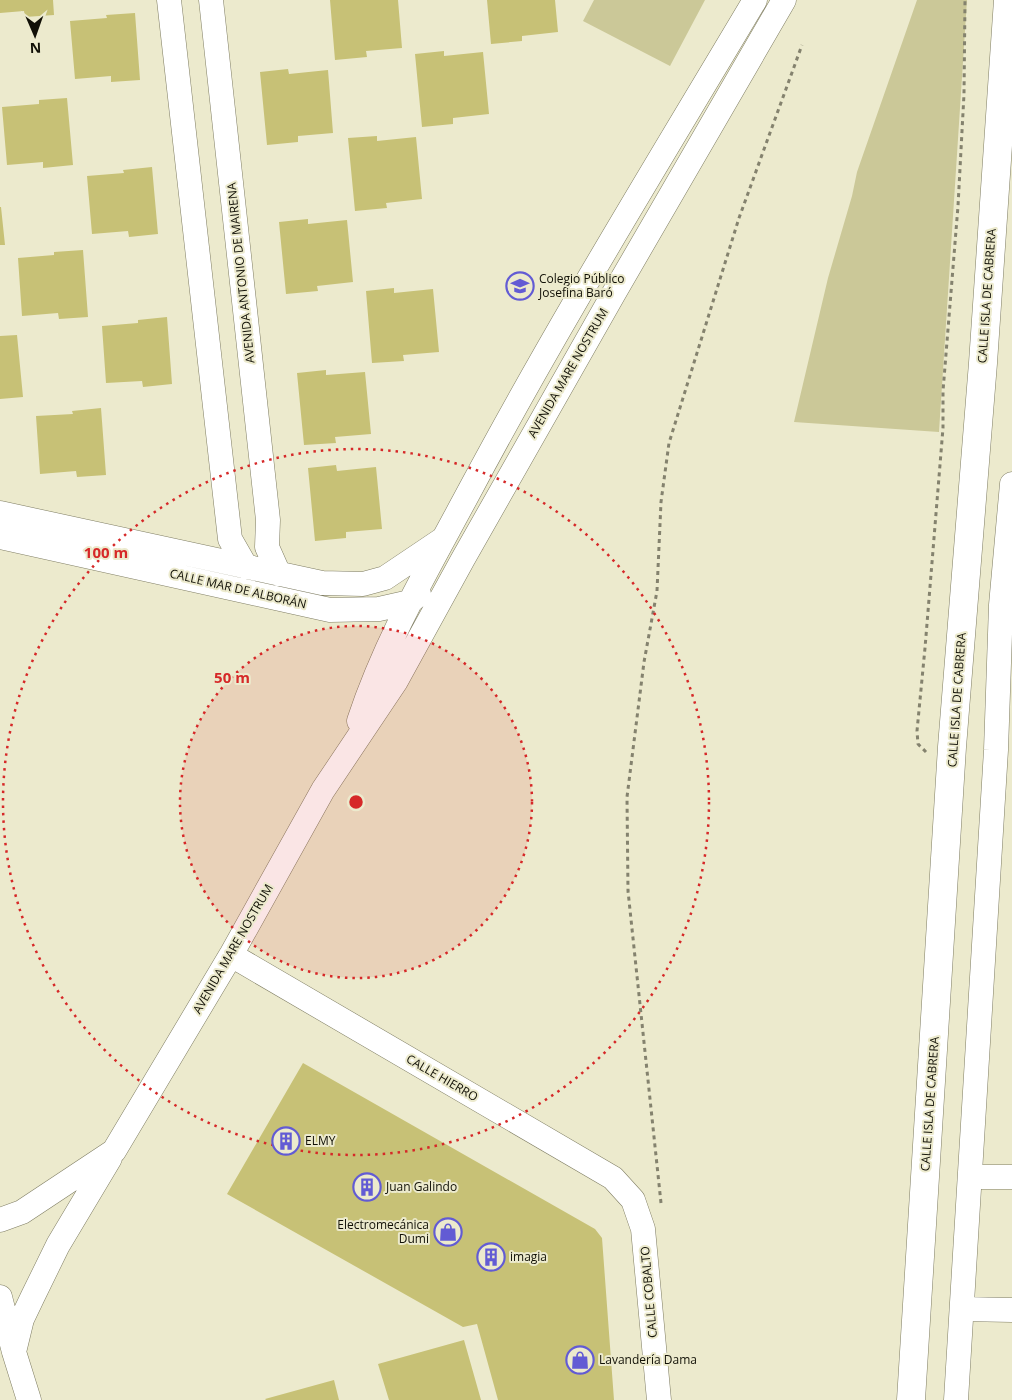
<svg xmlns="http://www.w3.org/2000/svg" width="1012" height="1400" font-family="'Open Sans',sans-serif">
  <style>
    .green { fill: #cbc898 }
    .building { fill: #c7c176 }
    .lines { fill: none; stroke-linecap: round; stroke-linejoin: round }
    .minor-casing { stroke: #7f7d63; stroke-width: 25 }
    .major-casing { stroke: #7f7d63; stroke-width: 29 }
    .path { stroke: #84826e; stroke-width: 3; stroke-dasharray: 4 4; stroke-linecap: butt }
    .minor { stroke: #fff; stroke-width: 24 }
    .major { stroke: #fff; stroke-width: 28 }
    .ring { fill: none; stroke: #d62828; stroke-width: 2.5; stroke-dasharray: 2.5 5 }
    .labels { text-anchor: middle; stroke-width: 4; stroke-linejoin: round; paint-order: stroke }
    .street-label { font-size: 12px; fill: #111006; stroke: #eceacd }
    .poi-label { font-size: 12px; fill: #111006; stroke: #eceacd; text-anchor: start }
    .centre { fill: #d62828; stroke: #eceacd; stroke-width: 2.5 }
    .ring-label { font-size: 15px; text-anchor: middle; font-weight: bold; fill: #d62828; stroke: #eceacd; stroke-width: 4; stroke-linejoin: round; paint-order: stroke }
  </style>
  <rect width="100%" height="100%" fill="#eceacd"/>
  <path class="green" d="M 594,0 L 705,0 L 670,66 L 583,21 Z
    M 917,0 L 967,0 L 939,432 L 794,422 L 828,278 L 852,196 L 857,172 Z"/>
  <path class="building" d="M 0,0 L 53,0 L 54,15 L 25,17 L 24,11 L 0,13 Z
    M 330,0 L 398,0 L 402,48 L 366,51 L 367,57 L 335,60 Z
    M 487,0 L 555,0 L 558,32 L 522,36 L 522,41 L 491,44 Z
    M 135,13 L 140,80 L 111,82 L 111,76 L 75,79 L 70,21 L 107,18 L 106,15 Z
    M 444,51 L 444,56 L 483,52 L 489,114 L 453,118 L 453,124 L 422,127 L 415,54 Z
    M 288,69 L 289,74 L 328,70 L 333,133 L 298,136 L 298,142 L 267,145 L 260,72 Z
    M 67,98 L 73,165 L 43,168 L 43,162 L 7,165 L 2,107 L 39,104 L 39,100 Z
    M 377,136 L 377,141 L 416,137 L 422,199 L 386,203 L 387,208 L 355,211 L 348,138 Z
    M 152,167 L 158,234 L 129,237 L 128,231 L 92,234 L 87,176 L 124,173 L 123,170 Z
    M 0,207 L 1,207 L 5,245 L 0,245 Z
    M 308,219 L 308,224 L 347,220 L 353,282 L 317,286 L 318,291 L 286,294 L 279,222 Z
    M 83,250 L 88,317 L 59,319 L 58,313 L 22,316 L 18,258 L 54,255 L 54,252 Z
    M 394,288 L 394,293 L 433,289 L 439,352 L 403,355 L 404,361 L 372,363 L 366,291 Z
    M 167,317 L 172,384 L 143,387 L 142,381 L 106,383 L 102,326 L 138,323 L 138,320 Z
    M 17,335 L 23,397 L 0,399 L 0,336 Z
    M 326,370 L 326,375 L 365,372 L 371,434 L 335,437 L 336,443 L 304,445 L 297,373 Z
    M 101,408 L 106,475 L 77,477 L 76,471 L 40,474 L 36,416 L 73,414 L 72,411 Z
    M 336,465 L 337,471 L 376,467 L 382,529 L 346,532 L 346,538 L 315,541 L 308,468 Z
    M 303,1063 L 595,1229 L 602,1238 L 614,1400 L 498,1400 L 477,1324 L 463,1327 L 227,1194 Z
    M 464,1340 L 481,1400 L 389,1400 L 378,1364 Z
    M 334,1380 L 339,1400 L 266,1400 L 265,1399 Z"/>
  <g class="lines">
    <g class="minor-casing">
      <path id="minor" d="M 169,0 L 230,539 L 246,567
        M 211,0 L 268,520 L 267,547 L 279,574
        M 0,513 L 322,583 L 363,584 L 385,578 L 443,539
        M 0,537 L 330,610 L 379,609 L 410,602 L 419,594
        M 359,721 C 386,639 430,565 470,490 C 559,323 658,163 755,0
        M 231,955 L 613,1178 L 633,1200 L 643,1229 L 659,1400
        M 970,1177 L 1012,1177
        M 0,1220 L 22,1212 L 114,1151 L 231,955 L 323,790 L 396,681 L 463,559 L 614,293 L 784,0
        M 0,1297 L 14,1352 L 29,1400
        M 962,1309 L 1012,1310
        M 14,1352 L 22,1319 L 33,1296 L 58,1245 L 110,1158
        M 956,1400 L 996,750 L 1001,605 L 1012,484"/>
    </g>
    <g class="major-casing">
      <path id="major" d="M 911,1400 L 952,747 L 983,363 L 1008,0"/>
    </g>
    <path class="path" d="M 926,752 L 918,744 L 917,731 L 925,648 L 943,428 L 943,391 L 958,206 L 964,94 L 965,0
      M 661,1203 L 628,891 L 627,797 L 644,662 L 657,591 L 661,502 L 669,443 L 739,218 L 802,45"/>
    <use href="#minor" class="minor"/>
    <use href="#major" class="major"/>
  </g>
  <circle cx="356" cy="802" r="176" fill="#d62828" fill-opacity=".12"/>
  <g class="ring">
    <circle cx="356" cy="802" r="176"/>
    <circle cx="356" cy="802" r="353"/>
  </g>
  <defs>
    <g id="school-ring" transform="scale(1.4375)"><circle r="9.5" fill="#eceacd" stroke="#625bd4" stroke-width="1.5"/><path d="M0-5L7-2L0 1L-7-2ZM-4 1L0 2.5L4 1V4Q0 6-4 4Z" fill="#625bd4"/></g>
    <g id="building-ring" transform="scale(1.4375)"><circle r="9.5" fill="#eceacd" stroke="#625bd4" stroke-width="1.5"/><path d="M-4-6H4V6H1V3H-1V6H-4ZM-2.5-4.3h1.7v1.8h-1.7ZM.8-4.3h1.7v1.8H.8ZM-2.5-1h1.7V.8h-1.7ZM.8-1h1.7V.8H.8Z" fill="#625bd4"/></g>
    <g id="shop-ring" transform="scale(1.4375)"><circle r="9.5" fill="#eceacd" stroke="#625bd4" stroke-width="1.5"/><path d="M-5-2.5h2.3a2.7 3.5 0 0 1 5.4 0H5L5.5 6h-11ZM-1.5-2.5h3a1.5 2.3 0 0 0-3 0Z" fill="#625bd4"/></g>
  </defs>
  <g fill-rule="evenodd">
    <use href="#school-ring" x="520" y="286"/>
    <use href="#building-ring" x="286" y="1141"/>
    <use href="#building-ring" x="367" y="1187"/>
    <use href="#shop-ring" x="448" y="1232"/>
    <use href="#building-ring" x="491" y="1257"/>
    <use href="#shop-ring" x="580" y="1360"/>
  </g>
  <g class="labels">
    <g class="street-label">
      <text transform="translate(241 273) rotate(-96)" y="4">AVENIDA ANTONIO DE MAIRENA</text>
      <text transform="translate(987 296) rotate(-86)" y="4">CALLE ISLA DE CABRERA</text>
      <text transform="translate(568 373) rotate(-60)" y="4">AVENIDA MARE NOSTRUM</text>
      <text transform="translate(238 589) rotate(13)" y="4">CALLE MAR DE ALBORÁN</text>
      <text transform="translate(957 700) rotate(-86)" y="4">CALLE ISLA DE CABRERA</text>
      <text transform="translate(233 949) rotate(-60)" y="4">AVENIDA MARE NOSTRUM</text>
      <text transform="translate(442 1078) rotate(30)" y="4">CALLE HIERRO</text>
      <text transform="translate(930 1104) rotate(-86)" y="4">CALLE ISLA DE CABRERA</text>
      <text transform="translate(649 1292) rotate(-95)" y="4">CALLE COBALTO</text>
    </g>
    <g class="poi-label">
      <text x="539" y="283">Colegio Público<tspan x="539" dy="14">Josefina Baró</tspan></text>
      <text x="305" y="1145">ELMY</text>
      <text x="386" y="1191">Juan Galindo</text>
      <text x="429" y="1229" text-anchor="end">Electromecánica<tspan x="429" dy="14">Dumi</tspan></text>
      <text x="510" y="1261">imagia</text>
      <text x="599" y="1364">Lavandería Dama</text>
    </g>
  </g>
  <circle cx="356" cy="802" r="8" class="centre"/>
  <g class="ring-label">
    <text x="106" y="558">100 m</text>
    <text x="232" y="683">50 m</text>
  </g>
  <g transform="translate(35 35) rotate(178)" stroke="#eceacd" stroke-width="4" paint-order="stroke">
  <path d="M0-4L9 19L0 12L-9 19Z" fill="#111006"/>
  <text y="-8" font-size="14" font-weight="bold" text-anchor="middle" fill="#111006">N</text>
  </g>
</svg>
